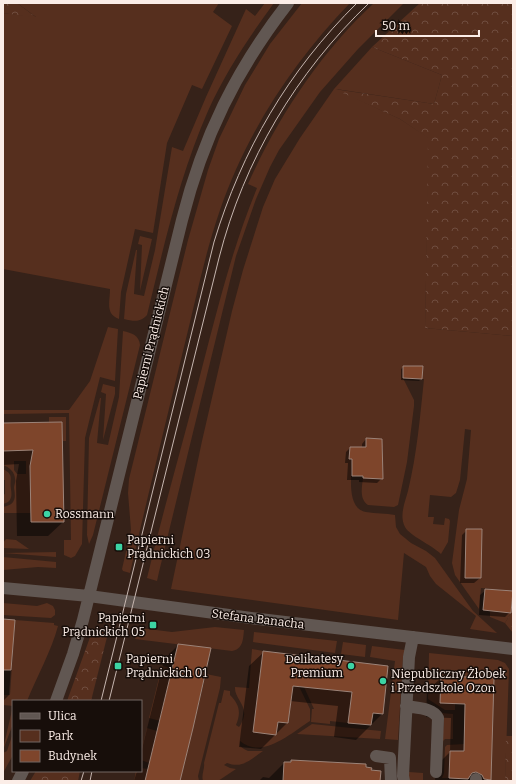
<svg xmlns="http://www.w3.org/2000/svg" width="516" height="784" font-family="Bitter,serif">
  <style>
    .green { fill: #562f1e; fill-rule: evenodd }
    .forest { fill: url(#forest-crowns) }
    .shadow { fill: #0007 }
    .building { fill: #7e452b; stroke: #9c8378 }
    .lines { fill: none; stroke-linecap: round; stroke-linejoin: round }
    .street { stroke: #615752; stroke-width: 12 }
    .tram { stroke: #c6b6b0; stroke-width: 1 }
    .poi-dot { fill: #3cd4a4; stroke: #170e0a; stroke-width: 1.5 }
    .labels { text-anchor: middle; stroke-width: 3; stroke-linejoin: round; paint-order: stroke }
    .street-label { font-size: 12px; fill: #fbede7; stroke: #170e0a }
    .poi-label { font-size: 12px; fill: #fbede7; stroke: #170e0a; text-anchor: start }
  </style>
  <defs>
    <pattern id="forest-crowns" width="20" height="18" patternUnits="userSpaceOnUse"><rect width="20" height="18" fill="#562f1e"/><path d="M2 6a3 3 0 1 1 6 0M12 15a3 3 0 1 1 6 0" fill="none" stroke="#6f4d3f"/></pattern>
  </defs>
  <rect width="100%" height="100%" fill="#362219"/>
  <path class="green" d="M 17,3 L 219,3 L 213,12 L 232,26 L 202,89 L 192,85 L 167,143 L 153,233 L 135,229 L 121,292 L 119,319 C 105,314 110,302 110,289 L 3,269 L 3,13 L 36,17 Z
    M 265,3 L 274,3 C 249,37 225,73 208,111 C 179,177 164,246 147,315 C 140,323 133,321 124,319 L 126,294 L 136,250 L 137,250 L 134,294 L 144,296 L 155,250 L 172,147 L 183,151 L 206,97 L 246,9 L 255,16 Z
    M 302,3 L 350,3 C 293,62 247,132 220,210 C 204,256 195,304 183,351 C 165,425 147,499 130,573 L 123,571 L 122,569 L 131,530 L 128,493 L 129,479 L 188,240 L 208,170 L 219,139 L 245,85 L 270,44 Z
    M 374,3 L 404,3 L 358,49 L 320,92 L 279,150 L 270,167 L 256,199 L 236,256 L 159,572 L 157,581 L 147,578 C 162,515 180,453 196,391 C 214,323 230,253 257,188 L 248,184 C 278,117 320,53 374,3 Z
    M 372,47 L 442,75 L 434,104 L 336,89 L 400,119 L 429,138 L 425,328 L 513,336 L 513,591 L 481,588 L 479,609 L 455,575 L 452,563 L 459,510 L 467,479 L 471,430 L 465,429 L 460,480 L 456,493 L 451,497 L 430,495 L 428,517 L 434,517 L 433,524 L 444,525 L 445,518 L 449,519 L 450,521 L 448,542 L 441,554 C 432,545 410,536 405,527 C 399,516 405,502 408,491 C 417,454 420,417 424,379 L 422,379 L 423,366 L 403,366 L 403,378 L 414,400 L 414,406 L 407,462 L 398,505 L 394,507 L 368,505 C 359,499 362,487 363,478 L 383,478 L 383,448 L 382,447 L 382,439 L 366,438 L 366,447 L 350,447 L 350,459 L 363,459 L 352,464 C 351,477 347,509 366,512 C 376,514 386,513 395,515 L 396,527 L 400,534 L 411,543 L 426,551 L 435,558 L 473,611 L 497,633 L 470,629 L 476,616 L 436,584 L 430,576 L 426,567 L 404,553 L 398,620 L 171,589 L 202,441 L 232,311 L 243,270 L 263,207 L 275,179 L 300,138 L 334,89 Z
    M 140,236 L 152,239 L 140,291 L 142,245 L 138,244 Z
    M 108,327 L 118,329 L 115,381 L 100,377 L 85,438 L 82,544 L 75,556 L 71,558 L 64,555 L 64,540 L 71,540 L 69,413 L 3,414 L 3,410 L 69,410 L 90,381 Z
    M 123,331 C 132,333 139,335 140,345 L 93,535 L 89,544 L 87,535 L 89,438 L 100,398 L 101,398 L 97,443 L 108,445 L 119,397 Z
    M 103,384 L 115,387 L 115,394 L 103,440 L 106,394 L 101,392 Z
    M 49,417 L 66,417 L 66,441 L 63,441 L 62,423 L 49,423 Z
    M 33,450 L 30,466 L 31,513 L 3,513 L 3,507 C 15,505 16,499 14,488 C 14,485 16,482 15,479 C 15,472 9,467 3,465 L 3,451 ZM 14,461 L 26,461 L 26,474 L 17,474 L 14,470 Z
    M 3,469 C 15,475 9,479 11,489 C 12,496 12,502 3,504 L 3,495 L 5,494 L 5,480 L 3,480 Z
    M 6,539 L 16,540 L 29,549 L 3,548 L 3,543 Z
    M 56,552 L 56,557 L 3,553 Z
    M 3,557 L 56,562 L 56,568 L 38,567 L 3,570 Z
    M 3,603 L 37,606 L 47,603 L 53,606 L 55,610 L 55,615 L 51,618 L 3,615 Z
    M 490,611 L 511,613 L 505,623 L 490,617 Z
    M 15,620 L 54,623 L 54,625 L 58,626 C 51,652 37,676 27,701 L 13,701 L 13,706 L 3,705 L 3,695 L 10,695 Z
    M 215,627 L 244,630 C 243,640 243,649 232,651 L 135,639 L 140,628 L 172,632 Z
    M 254,632 L 337,641 L 335,653 L 253,642 Z
    M 343,642 L 366,645 L 365,657 L 341,654 Z
    M 372,646 L 405,650 L 403,658 L 398,740 L 385,739 L 395,661 L 370,657 Z
    M 252,649 L 263,651 L 253,732 L 276,735 L 278,722 L 288,723 L 294,676 L 310,709 L 310,721 C 291,733 262,760 240,741 L 240,746 L 244,749 L 248,751 L 263,751 C 251,759 243,769 227,763 L 224,765 L 230,768 L 236,769 L 218,781 L 203,781 C 201,775 205,769 204,763 L 219,703 L 221,703 L 224,690 L 230,691 L 230,695 C 240,705 241,713 236,725 L 239,727 C 253,707 234,701 235,687 L 249,688 Z
    M 429,653 L 498,660 L 505,663 L 509,669 L 505,781 L 486,781 L 486,779 L 491,780 L 494,678 L 441,676 L 440,703 L 455,703 L 455,710 L 445,710 L 428,699 Z
    M 162,666 L 172,668 L 160,721 L 149,718 Z
    M 206,674 L 221,677 L 220,688 L 198,776 L 199,781 L 180,781 Z
    M 304,687 L 352,692 L 348,723 L 330,721 L 330,724 L 311,722 L 312,709 L 314,709 Z
    M 12,710 L 13,724 L 3,750 L 3,749 Z
    M 441,713 L 453,714 L 453,739 L 445,739 L 442,742 L 444,720 Z
    M 312,724 L 381,731 L 380,739 L 297,734 Z
    M 147,728 L 157,731 L 149,763 L 141,760 L 141,752 Z
    M 13,733 L 13,755 L 3,773 L 3,753 L 7,751 Z
    M 464,744 L 464,751 L 450,751 L 449,778 L 442,778 L 444,773 L 445,747 L 447,745 Z
    M 141,768 L 148,769 L 145,781 L 134,781 L 136,771 L 141,771 Z
    M 409,772 L 423,773 L 423,781 L 409,781 Z"/>
  <path class="forest" d="M 3,3 L 17,3 L 37,18 L 3,13 Z
    M 420,3 L 513,3 L 513,336 L 425,328 L 428,138 L 400,119 L 334,89 L 434,104 L 442,75 L 372,47 Z
    M 513,582 L 513,633 L 505,623 L 511,613 Z
    M 93,629 L 108,633 L 91,701 L 67,701 Z
    M 506,736 L 513,736 L 513,781 L 505,781 Z
    M 36,771 L 80,771 L 78,781 L 30,781 Z"/>
  <path class="shadow" d="M 404,367 L 421,379 L 419,381 L 401,380 L 401,369 Z
    M 3,424 L 61,424 L 63,522 L 48,536 L 17,536 L 16,481 L 19,464 L 3,465 Z
    M 366,439 L 382,478 L 377,483 L 359,482 L 359,480 L 347,480 L 348,463 L 345,463 L 346,452 L 350,448 L 362,448 L 362,444 Z
    M 467,530 L 481,530 L 480,578 L 474,583 L 460,583 L 462,535 Z
    M 486,590 L 510,612 L 505,617 L 479,615 L 480,595 Z
    M 3,620 L 14,621 L 9,695 L 3,701 Z
    M 178,645 L 178,781 L 134,781 L 137,771 L 141,771 L 141,753 L 164,660 Z
    M 264,652 L 387,667 L 382,714 L 356,740 L 334,737 L 338,706 L 290,701 L 287,723 L 261,749 L 239,747 L 249,666 Z
    M 442,677 L 493,679 L 490,779 L 488,781 L 435,781 L 436,766 L 450,752 L 451,718 L 426,717 L 427,691 Z
    M 291,761 L 365,768 L 370,771 L 379,781 L 259,781 L 263,777 L 269,778 L 284,763 L 289,763 Z"/>
  <path class="building" d="M 403,366 L 423,366 L 422,379 L 403,378 Z
    M 62,422 L 64,522 L 31,522 L 30,466 L 33,450 L 3,451 L 3,423 Z
    M 366,438 L 382,439 L 383,479 L 363,478 L 363,476 L 352,476 L 352,459 L 349,459 L 350,447 L 366,447 Z
    M 466,529 L 482,529 L 481,578 L 465,578 Z
    M 485,589 L 513,591 L 511,613 L 483,610 Z
    M 3,619 L 15,620 L 11,670 L 3,670 Z
    M 178,644 L 211,648 L 193,728 L 180,781 L 145,781 Z
    M 263,651 L 388,666 L 383,714 L 373,713 L 371,725 L 348,723 L 352,692 L 293,686 L 288,723 L 278,722 L 276,735 L 253,732 Z
    M 441,676 L 494,678 L 491,780 L 484,779 L 482,775 L 476,772 L 472,773 L 468,779 L 449,778 L 450,751 L 464,751 L 465,704 L 440,703 Z
    M 291,760 L 366,764 L 366,767 L 372,768 L 371,770 L 381,771 L 380,781 L 283,781 L 284,762 L 291,762 Z"/>
  <g class="lines">
    <path class="street" d="M 3,588 L 89,596 L 251,618 L 513,649
      M 56,701 L 73,654 L 83,620 L 182,220 C 203,137 236,70 288,3
      M 406,706 C 417,708 433,708 438,718 L 436,772
      M 376,756 L 390,758 L 391,781
      M 18,781 L 23,771
      M 404,781 L 403,776 L 409,657 L 413,637
      M 476,781 L 476,779"/>
    <path class="tram" d="M 101,701 L 214,242 C 242,150 288,71 357,3
      M 109,701 L 219,258 C 244,160 296,73 369,3
      M 81,781 L 84,771
      M 90,781 L 92,771"/>
  </g>
  <g class="poi-dot">
    <circle cx="47" cy="514" r="4"/>
    <rect x="115" y="543" width="8" height="8" rx="2"/>
    <rect x="149" y="621" width="8" height="8" rx="2"/>
    <rect x="114" y="662" width="8" height="8" rx="2"/>
    <circle cx="351" cy="666" r="4"/>
    <circle cx="383" cy="681" r="4"/>
  </g>
  <g class="labels">
    <g class="street-label">
      <text transform="translate(151 343) rotate(-76)" y="4">Papierni Prądnickich</text>
      <text transform="translate(258 619) rotate(7)" y="4">Stefana Banacha</text>
    </g>
    <g class="poi-label">
      <text x="55" y="518">Rossmann</text>
      <text x="127" y="544">Papierni<tspan x="127" dy="14">Prądnickich 03</tspan></text>
      <text x="145" y="622" text-anchor="end">Papierni<tspan x="145" dy="14">Prądnickich 05</tspan></text>
      <text x="126" y="663">Papierni<tspan x="126" dy="14">Prądnickich 01</tspan></text>
      <text x="343" y="663" text-anchor="end">Delikatesy<tspan x="343" dy="14">Premium</tspan></text>
      <text x="391" y="678">Niepubliczny Żłobek<tspan x="391" dy="14">i Przedszkole Ozon</tspan></text>
    </g>
  </g>
  <rect width="516" height="784" fill="none" stroke="#fbede7" stroke-width="8"/>
  <rect x="12" y="700" width="130" height="72" fill="#170e0a" stroke="#726762"/>
  <rect x="20" y="713" width="20" height="6" fill="#615752" stroke="#726762"/>
  <text x="48" y="720" font-size="12" fill="#fbede7">Ulica</text>
  <rect x="20" y="730" width="20" height="12" fill="#562f1e" stroke="#726762"/>
  <text x="48" y="740" font-size="12" fill="#fbede7">Park</text>
  <rect x="20" y="750" width="20" height="12" fill="#7e452b" stroke="#726762"/>
  <text x="48" y="760" font-size="12" fill="#fbede7">Budynek</text>
  <path d="M376 30v6h103v-6" fill="none" stroke="#fbede7" stroke-width="2"/>
  <text x="382" y="30" font-size="12" fill="#fbede7" stroke="#170e0a" stroke-width="3" paint-order="stroke">50 m</text>
</svg>
